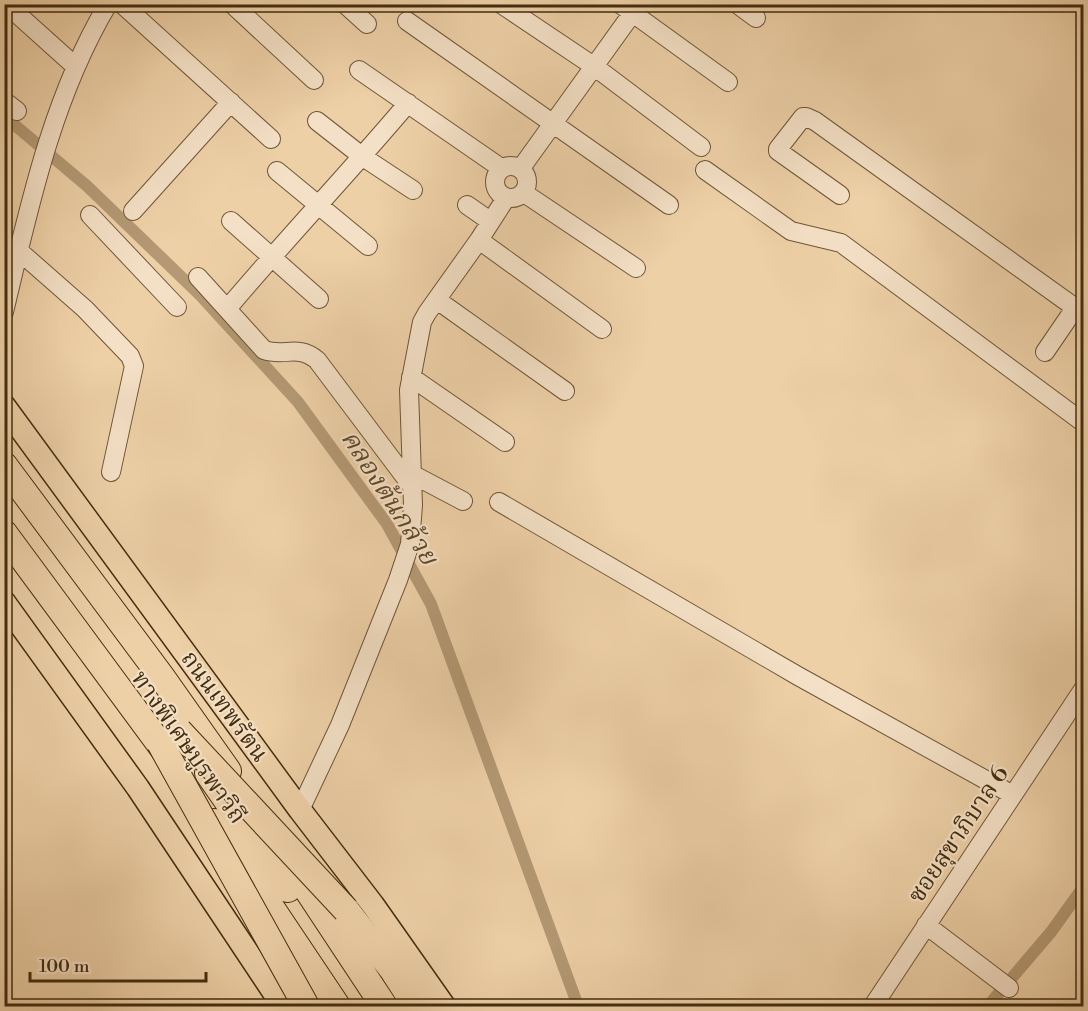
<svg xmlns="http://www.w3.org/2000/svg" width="1088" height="1011" font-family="'Libre Bodoni','Noto Serif Thai',serif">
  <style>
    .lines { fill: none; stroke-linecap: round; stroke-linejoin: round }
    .canal { stroke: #b49974; stroke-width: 12 }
    .minor-casing { stroke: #6e5636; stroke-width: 20 }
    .major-casing { stroke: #432d10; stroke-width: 25 }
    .highway-casing { stroke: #432d10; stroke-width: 28 }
    .minor { stroke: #f4e0c6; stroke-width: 18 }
    .major { stroke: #eed0a7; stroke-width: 22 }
    .highway { stroke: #eed0a7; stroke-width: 26 }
    .highway-bridge-casing { stroke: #432d10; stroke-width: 28; stroke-linecap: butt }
    .highway-bridge { stroke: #eed0a7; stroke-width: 26 }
    .labels { text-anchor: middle; stroke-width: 4.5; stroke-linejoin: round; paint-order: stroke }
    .street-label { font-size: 24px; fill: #432d10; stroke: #f4e0c6 }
    .water-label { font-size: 26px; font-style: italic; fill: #5f4829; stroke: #f4e0c6 }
  </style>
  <rect width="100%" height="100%" fill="#eed0a7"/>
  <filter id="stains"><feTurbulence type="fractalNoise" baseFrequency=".00333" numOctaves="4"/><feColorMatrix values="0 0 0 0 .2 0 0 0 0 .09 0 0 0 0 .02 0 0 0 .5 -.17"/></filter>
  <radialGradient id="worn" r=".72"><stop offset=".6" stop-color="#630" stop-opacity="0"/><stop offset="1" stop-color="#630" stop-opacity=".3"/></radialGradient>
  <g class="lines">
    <path class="canal" d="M 4,116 L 87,186 L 200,295 L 298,402 L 387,524 L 431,604 L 578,1006
      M 988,1006 L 1051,932 L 1084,886"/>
    <g class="minor-casing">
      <path id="minor" d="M 6,4 L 75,66
        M 122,4 L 271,139
        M 232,4 L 314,80
        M 345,4 L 367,24
        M 501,4 L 595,67 L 701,147
        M 620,4 L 728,82
        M 737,4 L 756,18
        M 407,21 L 669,205
        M 359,70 L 501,168
        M 4,101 L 17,111
        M 317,121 L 363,157 L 413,190
        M495 182a16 16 0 1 1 32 0a16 16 0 1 1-32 0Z
        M 521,168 L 639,4
        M 705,170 L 791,231 L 841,243 L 1084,423
        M 277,171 L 368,246
        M 524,193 L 636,268
        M 840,195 L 778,151 L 778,149 L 803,117 L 806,117 L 815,121 L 1084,314
        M 467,205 L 490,221
        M 133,211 L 231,102
        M 90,215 L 177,307
        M 231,221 L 319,299
        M 479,240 L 602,329
        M 19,251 L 85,309 L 130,356 L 134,366 L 111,472
        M 198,277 L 264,350 C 285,357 297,344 317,360 L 411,485
        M 437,300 L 565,391
        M 227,309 C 286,239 349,173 408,103
        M 4,312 C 29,207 52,98 108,4
        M 1045,352 L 1075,308
        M 411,377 L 505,442
        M 410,473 L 463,501
        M 499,502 L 798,676 L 1013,795
        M 300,810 L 340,725 L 398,580 L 410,544 L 413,505 L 409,390 L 422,322 L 427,313 L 479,240 L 506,198
        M 926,925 L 1009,988
        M 873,1006 L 1084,688"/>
    </g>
    <g class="major-casing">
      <path id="major" d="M 4,406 L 300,810 L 373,905 L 444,1006
        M 4,602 L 138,788 L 283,1006"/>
    </g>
    <g class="highway-casing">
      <path id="highway" d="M 4,465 L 161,676 L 228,771
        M 4,533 L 173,762
        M 208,773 L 288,889
        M 214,822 L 337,1006
        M 285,856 L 384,1006
        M 346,910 L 392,969 L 416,1006"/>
    </g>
    <use href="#minor" class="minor"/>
    <use href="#major" class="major"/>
    <use href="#highway" class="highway"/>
    <g class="highway-bridge-casing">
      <path id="highway-bridge" d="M 179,731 L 346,910
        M 160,743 L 306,1006"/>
    </g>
    <use href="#highway-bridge" class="highway-bridge"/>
  </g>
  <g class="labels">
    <g class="street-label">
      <text transform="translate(225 706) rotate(54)" y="8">ถนนเทพรัตน</text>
      <text transform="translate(189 747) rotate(55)" y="8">ทางพิเศษบูรพาวิถี</text>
      <text transform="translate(958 834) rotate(-56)" y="8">ซอยสุขาภิบาล 6</text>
    </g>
    <g class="water-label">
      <text transform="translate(390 497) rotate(57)" y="9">คลองต้นกล้วย</text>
    </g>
  </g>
  <rect width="1088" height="1011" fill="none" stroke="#eed0a7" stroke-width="24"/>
  <rect x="6" y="6" width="1076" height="999" fill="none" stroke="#432d10" stroke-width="3"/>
  <rect x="12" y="12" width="1064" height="987" fill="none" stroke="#432d10" stroke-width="1.5"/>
  <path d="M30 972v9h176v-9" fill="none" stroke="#432d10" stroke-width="3"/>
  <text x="39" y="972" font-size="18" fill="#432d10" stroke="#f4e0c6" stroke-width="4.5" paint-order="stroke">100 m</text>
  <rect width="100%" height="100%" filter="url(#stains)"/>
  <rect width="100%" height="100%" fill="url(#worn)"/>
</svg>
